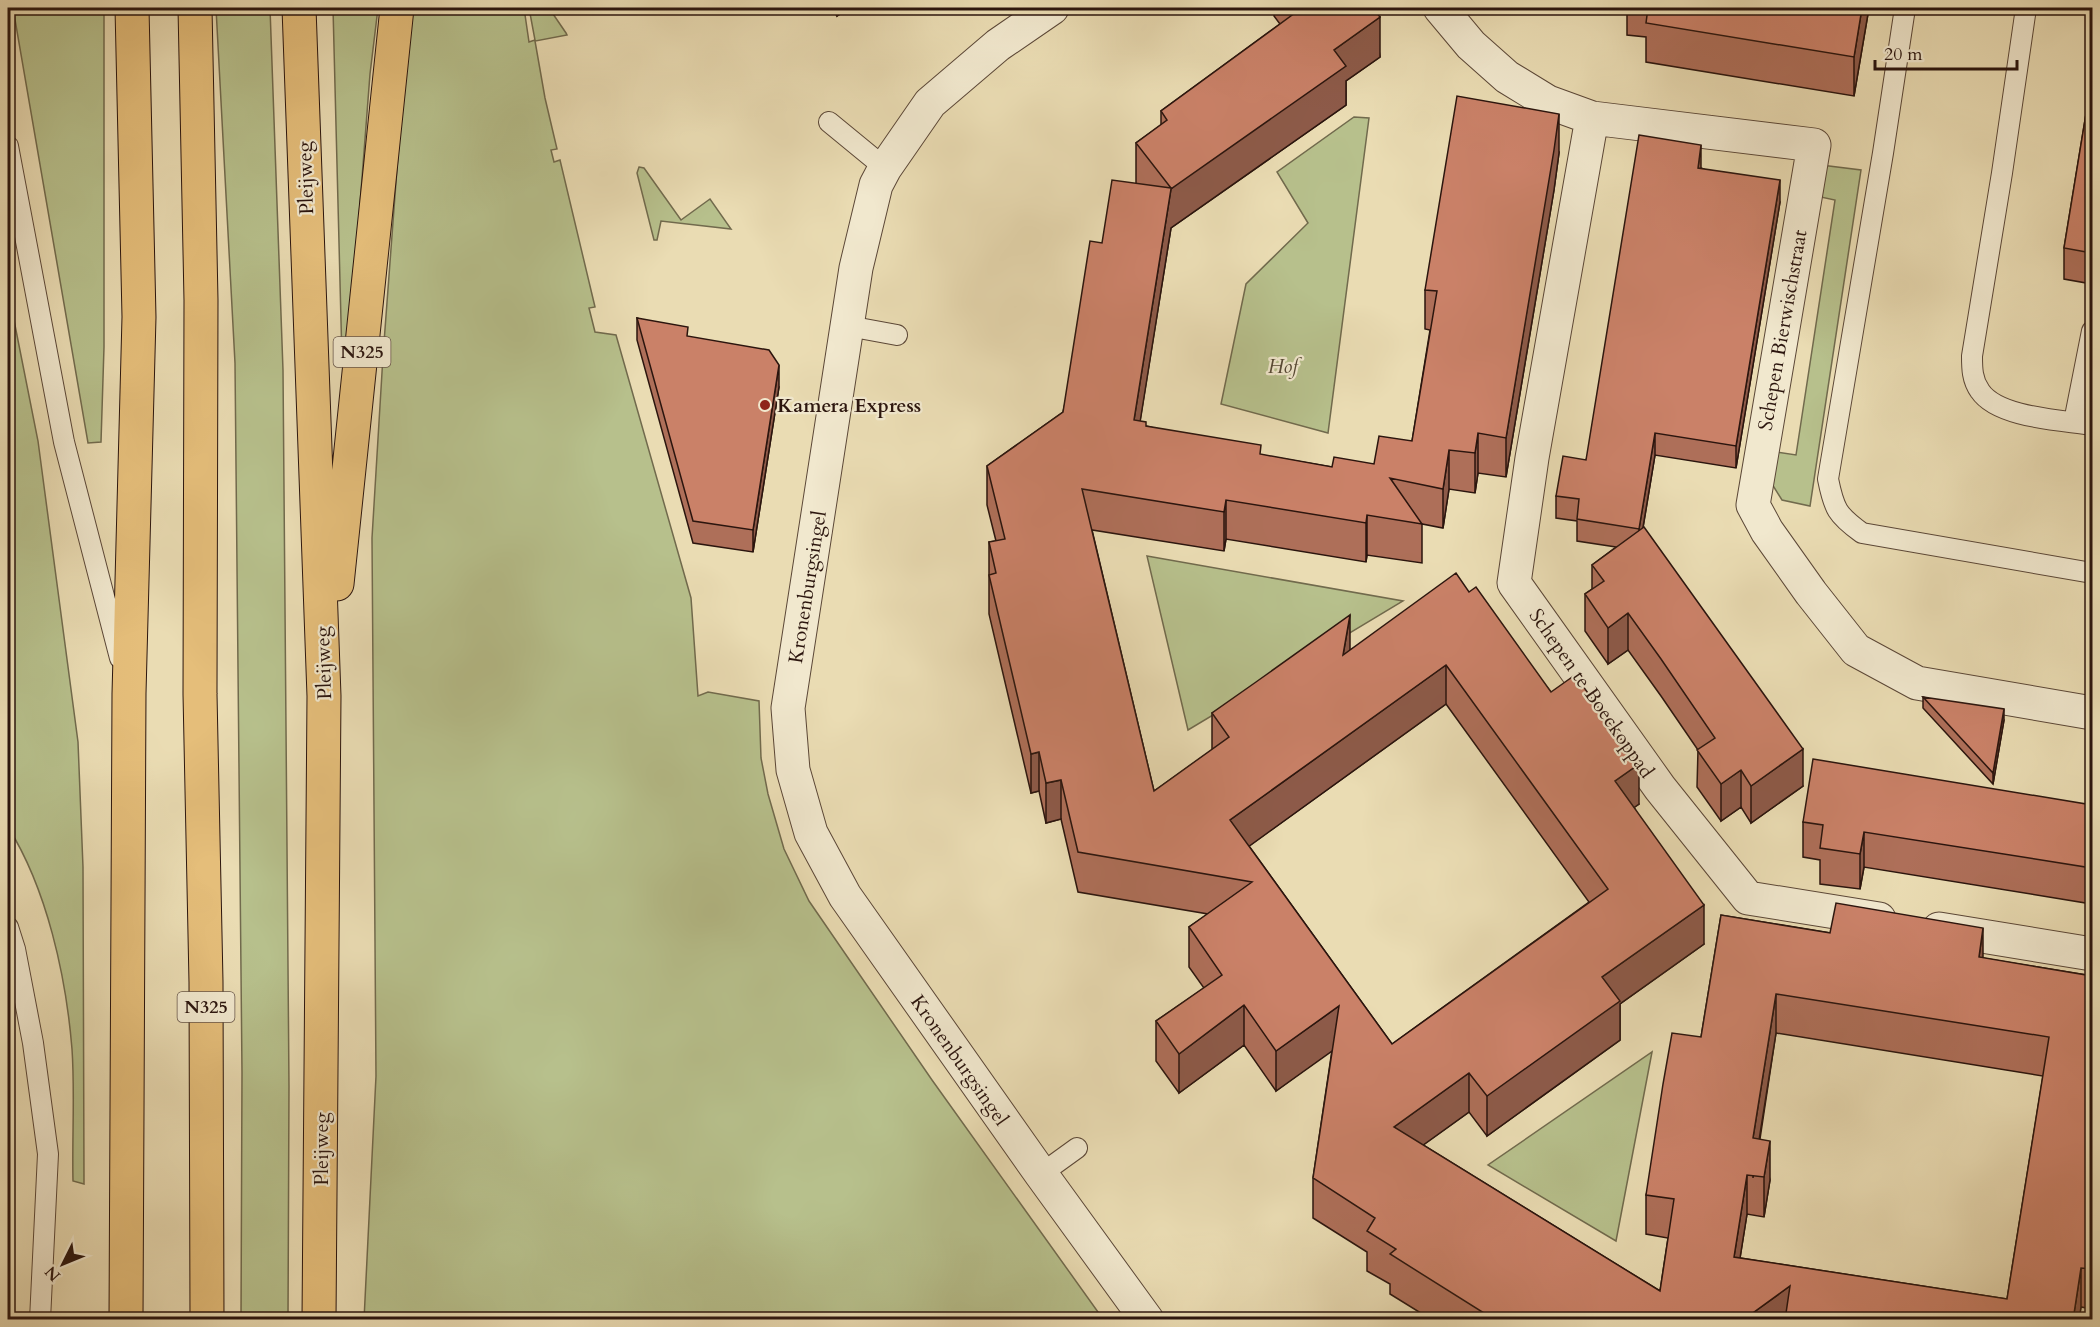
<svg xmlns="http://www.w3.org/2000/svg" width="2100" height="1327" font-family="Cardo,serif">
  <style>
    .green { fill: #b7c08c; stroke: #716a4d; stroke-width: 1.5 }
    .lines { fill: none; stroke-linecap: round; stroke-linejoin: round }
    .service-casing { stroke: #5b4737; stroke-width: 22 }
    .minor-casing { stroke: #5b4737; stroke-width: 35 }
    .primary-casing { stroke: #2b150e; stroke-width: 35 }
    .trunk-casing { stroke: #2b150e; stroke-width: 35 }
    .service { stroke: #f1e8ce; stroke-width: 20 }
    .minor { stroke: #f1e8ce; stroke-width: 33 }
    .primary { stroke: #e5be7a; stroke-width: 33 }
    .trunk { stroke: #e5be7a; stroke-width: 33 }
    .wall { fill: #ae6f59; stroke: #2b150e; stroke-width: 1.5; fill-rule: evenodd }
    .shaded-wall { fill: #8d5a49; stroke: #2b150e; stroke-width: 1.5 }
    .building { fill: #ca8168; stroke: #2b150e; stroke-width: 1.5; fill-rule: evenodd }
    .poi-dot { fill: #8f2418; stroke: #f1e8ce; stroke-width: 2 }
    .labels { text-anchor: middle; stroke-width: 4.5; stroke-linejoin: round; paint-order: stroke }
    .shield { fill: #f1e8ce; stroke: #665448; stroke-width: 1.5 }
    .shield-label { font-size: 18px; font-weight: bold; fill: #2b150e }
    .street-label { font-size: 20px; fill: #2b150e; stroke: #f1e8ce }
    .park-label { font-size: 20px; font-style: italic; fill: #554834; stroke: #f1e8ce }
    .poi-label { font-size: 20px; font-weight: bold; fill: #2b150e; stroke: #f1e8ce; text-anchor: start }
  </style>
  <rect width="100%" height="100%" fill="#eadcb3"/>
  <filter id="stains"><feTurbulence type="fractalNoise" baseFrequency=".00333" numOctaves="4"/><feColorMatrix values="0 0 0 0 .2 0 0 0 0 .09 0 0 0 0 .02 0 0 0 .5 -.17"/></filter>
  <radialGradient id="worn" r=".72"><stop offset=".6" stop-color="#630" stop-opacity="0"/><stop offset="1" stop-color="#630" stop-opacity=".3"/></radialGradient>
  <path class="green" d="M 13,8 L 104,8 L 104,347 L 101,442 L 88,443 Z
    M 216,8 L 270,8 L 283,370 L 289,1086 L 288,1319 L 241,1319 L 242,1073 L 235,363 Z
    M 333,8 L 378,8 L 370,74 L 348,360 L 342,360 Z
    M 409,8 L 524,8 L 529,42 L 535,40 L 529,8 L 549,8 L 566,33 L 567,35 L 535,41 L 545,98 L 557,149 L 551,150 L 554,162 L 560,160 L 595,307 L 589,308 L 595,332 L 616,335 L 691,598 L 698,696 L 708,692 L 759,701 L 761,758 L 768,794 L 784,849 L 809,901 L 932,1080 L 1103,1319 L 364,1320 L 376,1076 L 372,538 L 383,356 Z
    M 1354,117 L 1369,118 L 1328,433 L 1221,404 L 1246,284 L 1308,223 L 1277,172 Z
    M 1821,165 L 1861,170 L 1810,506 L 1782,500 L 1772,484 L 1777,452 L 1796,455 L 1835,200 L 1816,196 Z
    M 639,167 L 644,168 L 681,220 L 710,199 L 731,229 L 661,221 L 657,240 L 654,240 L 637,173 Z
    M 8,290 L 38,441 L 78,742 L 83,867 L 84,1184 L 73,1181 C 72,1137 75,1092 72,1049 C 66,976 47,889 8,827 Z
    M 1147,556 L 1403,601 L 1188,730 Z
    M 8,994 L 10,1002 L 8,1196 L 12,1320 L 8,1319 Z
    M 1652,1052 L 1616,1241 L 1488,1165 Z"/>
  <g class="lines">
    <g class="service-casing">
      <path id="service" d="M 1905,8 L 1883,153 L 1828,479 C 1834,509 1837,515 1862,533 L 2092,573
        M 2026,8 L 2002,173 L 1972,356 C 1972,368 1972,380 1980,391 C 1998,418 2062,420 2092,425
        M 829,122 L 885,168
        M 8,146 L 64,442 L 120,658
        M 848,326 L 897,335
        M 2074,422 L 2092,331
        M 8,927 L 15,949 L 33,1043 L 48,1154 L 40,1320
        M 1041,1174 L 1077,1148"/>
    </g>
    <g class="minor-casing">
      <path id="minor" d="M 1052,8 L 998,45 L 930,103 L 885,168 L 876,185 L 856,268 L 788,708 L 793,770 L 811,833 L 845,896 L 1041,1174 L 1147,1320
        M 1440,8 L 1471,45 L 1507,77 L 1548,102 L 1592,118 L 1814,145 L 1753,505 L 1767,531 L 1811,593 L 1856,650 L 1917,683 L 2092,713
        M 1592,118 L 1532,458 L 1514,583 L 1660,788 L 1748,898 L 1879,919
        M 1939,929 L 2092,954"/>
    </g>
    <g class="primary-casing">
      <path id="primary" d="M 126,1320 L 129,694 L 139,317 L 132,8"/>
    </g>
    <g class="trunk-casing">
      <path id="trunk" d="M 195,8 L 201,300 L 200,694 L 206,982 L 207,1320
        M 299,8 L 324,696 L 319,1320
        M 337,584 L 397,8"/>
    </g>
    <use href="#service" class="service"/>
    <use href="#minor" class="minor"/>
    <use href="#primary" class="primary"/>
    <use href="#trunk" class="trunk"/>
  </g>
  <path class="wall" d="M 831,8 L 849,8 L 837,16 Z
    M 1274,8 L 1373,8 L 1380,57 L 1346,81 L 1346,105 L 1171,228 L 1140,421 L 1146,426 L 1261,455 L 1332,467 L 1374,464 L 1412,441 L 1430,330 L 1425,329 L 1425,290 L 1559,153 L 1554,190 L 1506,477 L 1478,473 L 1475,493 L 1449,489 L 1443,528 L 1422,524 L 1422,563 L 1367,555 L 1366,562 L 1226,539 L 1224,551 L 1092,530 L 1154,791 L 1212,750 L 1212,713 L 1350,650 L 1469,592 L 1551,692 L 1639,804 L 1634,807 L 1704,944 L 1620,1004 L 1620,1040 L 1487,1136 L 1469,1112 L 1423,1145 L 1660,1291 L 1668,1238 L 1646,1234 L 1646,1195 L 1701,1037 L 1721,915 L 2092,976 L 2092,1309 L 2081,1307 L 2079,1320 L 1432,1320 L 1390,1294 L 1390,1284 L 1367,1271 L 1367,1252 L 1313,1218 L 1313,1178 L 1332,1050 L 1276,1091 L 1244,1045 L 1179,1093 L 1156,1061 L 1156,1021 L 1204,988 L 1189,967 L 1189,927 L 1208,914 L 1078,892 L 1061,819 L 1046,823 L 1039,791 L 1031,793 L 989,614 L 989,542 L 996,541 L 987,505 L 987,466 L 1063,412 L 1102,243 L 1136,184 L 1136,143 L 1161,125 L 1161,111 L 1280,24 L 1274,16 ZM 1446,704 L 1589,902 L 1392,1044 L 1249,846 ZM 1776,1033 L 2043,1076 L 2007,1299 L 1740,1258 L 1747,1214 L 1764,1217 L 1770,1180 L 1760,1139 Z
    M 1617,8 L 1869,8 L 1854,96 L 1646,62 L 1646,37 L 1627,35 L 1627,9 Z
    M 2092,77 L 2092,284 L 2064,279 L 2064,248 Z
    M 1701,168 L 1780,202 L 1736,468 L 1655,455 L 1643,528 L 1803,786 L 1751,823 L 1741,807 L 1721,821 L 1697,787 L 1698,750 L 1661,696 L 1628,650 L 1608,664 L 1585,631 L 1585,594 L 1592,589 L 1592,565 L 1616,547 L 1577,541 L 1577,521 L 1556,518 L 1556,496 L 1586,460 Z
    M 637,318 L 688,337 L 779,387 L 753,552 L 693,543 L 637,340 Z
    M 1923,697 L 2004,720 L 1993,784 L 1923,708 Z
    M 2092,805 L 2092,904 L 1864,867 L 1860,889 L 1820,884 L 1820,860 L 1803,857 L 1803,822 Z"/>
  <path class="shaded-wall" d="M 837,8 L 849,8 L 837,16 Z
    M 1862,8 L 1869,8 L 1854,96 L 1854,57 Z
    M 1380,17 L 1380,57 L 1346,81 L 1346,105 L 1171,228 L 1134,460 L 1134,420 L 1171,189 L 1334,50 Z
    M 1559,114 L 1559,153 L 1554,190 L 1506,477 L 1506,438 Z
    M 1701,145 L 1701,167 L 1698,190 L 1698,168 Z
    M 1780,180 L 1780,202 L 1736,468 L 1736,446 Z
    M 779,365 L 779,387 L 753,552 L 753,530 Z
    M 1478,433 L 1478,473 L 1475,493 L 1475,453 Z
    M 1655,433 L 1655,455 L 1639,551 L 1639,529 Z
    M 1449,450 L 1449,489 L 1443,528 L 1443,489 Z
    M 1226,500 L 1226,539 L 1224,551 L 1224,512 Z
    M 1367,515 L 1367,555 L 1366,562 L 1366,523 Z
    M 1628,613 L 1628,650 L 1608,664 L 1608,628 Z
    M 1350,615 L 1350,654 L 1343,655 Z
    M 1446,665 L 1446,704 L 1230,860 L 1230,820 Z
    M 2004,709 L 2004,720 L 1993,784 L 1993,773 Z
    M 1803,749 L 1803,786 L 1751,823 L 1751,786 Z
    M 1039,752 L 1039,791 L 1031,793 L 1031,754 Z
    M 1639,764 L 1639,804 L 1615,821 L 1615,781 Z
    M 1741,770 L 1741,807 L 1721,821 L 1721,784 Z
    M 1061,780 L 1061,819 L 1046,823 L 1046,783 Z
    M 1864,832 L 1864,867 L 1860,889 L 1860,854 Z
    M 1704,905 L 1704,944 L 1620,1004 L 1620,1040 L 1487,1136 L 1487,1096 L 1602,977 Z
    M 1983,928 L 1983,967 L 1979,957 Z
    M 1776,994 L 1776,1033 L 1753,1178 L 1753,1138 Z
    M 1244,1005 L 1244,1045 L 1179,1093 L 1179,1054 Z
    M 1339,1006 L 1339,1046 L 1276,1091 L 1276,1051 Z
    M 1469,1073 L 1469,1112 L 1394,1166 L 1394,1127 Z
    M 1770,1141 L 1770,1180 L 1764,1217 L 1764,1177 Z
    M 1747,1175 L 1747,1214 L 1734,1296 L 1734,1257 Z
    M 2081,1268 L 2081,1307 L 2079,1320 L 2073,1320 Z
    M 1790,1286 L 1790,1320 L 1743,1320 Z"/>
  <path class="building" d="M 1297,8 L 1373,8 L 1380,17 L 1334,50 L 1346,66 L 1171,189 L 1134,420 L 1146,422 L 1146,426 L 1261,445 L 1260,454 L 1332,467 L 1334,457 L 1374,464 L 1379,436 L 1412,441 L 1437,291 L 1425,290 L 1457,96 L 1559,114 L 1554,150 L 1506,438 L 1478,433 L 1475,453 L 1449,450 L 1443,489 L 1390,478 L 1422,524 L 1367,515 L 1366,523 L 1226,500 L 1224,512 L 1082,489 L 1154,791 L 1229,737 L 1212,713 L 1256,682 L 1350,615 L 1343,655 L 1456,573 L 1469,592 L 1476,587 L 1551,692 L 1575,675 L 1639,764 L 1615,781 L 1704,905 L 1602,977 L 1620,1001 L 1487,1096 L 1469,1073 L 1394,1127 L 1660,1291 L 1674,1199 L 1646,1195 L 1663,1084 L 1672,1033 L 1701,1037 L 1721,915 L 1830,933 L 1836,903 L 1983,928 L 1979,957 L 2092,976 L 2092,1269 L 2081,1268 L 2073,1320 L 1785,1320 L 1790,1286 L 1743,1320 L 1495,1320 L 1390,1254 L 1396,1249 L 1367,1231 L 1375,1218 L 1313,1178 L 1339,1006 L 1276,1051 L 1244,1005 L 1179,1054 L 1156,1021 L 1222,975 L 1189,927 L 1252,882 L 1078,852 L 1061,780 L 1046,783 L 1039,752 L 1031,754 L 989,575 L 996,573 L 989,542 L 1005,539 L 987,466 L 1063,412 L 1090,241 L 1102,243 L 1112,180 L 1171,188 L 1136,143 L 1167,120 L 1161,111 L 1299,10 ZM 1446,665 L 1608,889 L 1392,1044 L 1230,820 ZM 1776,994 L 2049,1037 L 2007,1299 L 1734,1257 L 1747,1175 L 1764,1177 L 1770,1141 L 1753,1138 Z
    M 1648,8 L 1862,8 L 1854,57 L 1646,23 Z
    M 2092,77 L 2092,253 L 2064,248 Z
    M 1639,135 L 1701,145 L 1698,168 L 1780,180 L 1736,446 L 1655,433 L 1639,529 L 1577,519 L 1579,499 L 1556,496 L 1563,456 L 1586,460 Z
    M 637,318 L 688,327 L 687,336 L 769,350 L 779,365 L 753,530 L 693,521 Z
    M 1644,527 L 1803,749 L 1751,786 L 1741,770 L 1721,784 L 1697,750 L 1715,738 L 1661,659 L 1628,613 L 1608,628 L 1585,594 L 1604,581 L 1592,565 Z
    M 1923,697 L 2004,709 L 1993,773 Z
    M 1813,759 L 2092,805 L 2092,868 L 1864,832 L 1860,854 L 1820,848 L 1823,825 L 1803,822 Z"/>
  <circle class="poi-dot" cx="765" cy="405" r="6"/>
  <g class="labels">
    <g class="shield">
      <rect x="333.5" y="337" width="57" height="30" rx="4.5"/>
      <rect x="177.5" y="992" width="57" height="30" rx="4.5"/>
    </g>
    <g class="shield-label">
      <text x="362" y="358">N325</text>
      <text x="206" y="1013">N325</text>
    </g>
    <g class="street-label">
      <text transform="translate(305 178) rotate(-92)" y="7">Pleijweg</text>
      <text transform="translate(1782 330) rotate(-80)" y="7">Schepen Bierwischstraat</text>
      <text transform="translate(807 587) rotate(-81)" y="7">Kronenburgsingel</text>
      <text transform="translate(323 663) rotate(-92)" y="7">Pleijweg</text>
      <text transform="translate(1592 693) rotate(55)" y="7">Schepen te Boeckoppad</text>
      <text transform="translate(960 1060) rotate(55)" y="7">Kronenburgsingel</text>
      <text transform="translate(321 1149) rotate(-90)" y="7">Pleijweg</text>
    </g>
    <g class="park-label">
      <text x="1283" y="373">Hof</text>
    </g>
    <g class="poi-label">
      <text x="777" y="412">Kamera Express</text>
    </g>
  </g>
  <rect width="2100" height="1327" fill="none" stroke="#eadcb3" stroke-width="30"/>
  <rect x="9" y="9" width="2082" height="1309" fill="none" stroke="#2b150e" stroke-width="3"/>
  <rect x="15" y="15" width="2070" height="1297" fill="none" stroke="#2b150e" stroke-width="1.5"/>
  <g transform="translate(63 1264) rotate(227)" stroke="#f1e8ce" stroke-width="4.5" paint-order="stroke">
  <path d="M0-4.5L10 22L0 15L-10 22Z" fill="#2b150e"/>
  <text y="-9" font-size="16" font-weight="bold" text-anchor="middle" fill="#2b150e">N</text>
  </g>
  <path d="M1875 60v9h142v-9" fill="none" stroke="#2b150e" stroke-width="3"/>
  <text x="1884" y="60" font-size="18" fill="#2b150e" stroke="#f1e8ce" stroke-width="4.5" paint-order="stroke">20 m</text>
  <rect width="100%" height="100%" filter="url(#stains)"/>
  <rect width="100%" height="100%" fill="url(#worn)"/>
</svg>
